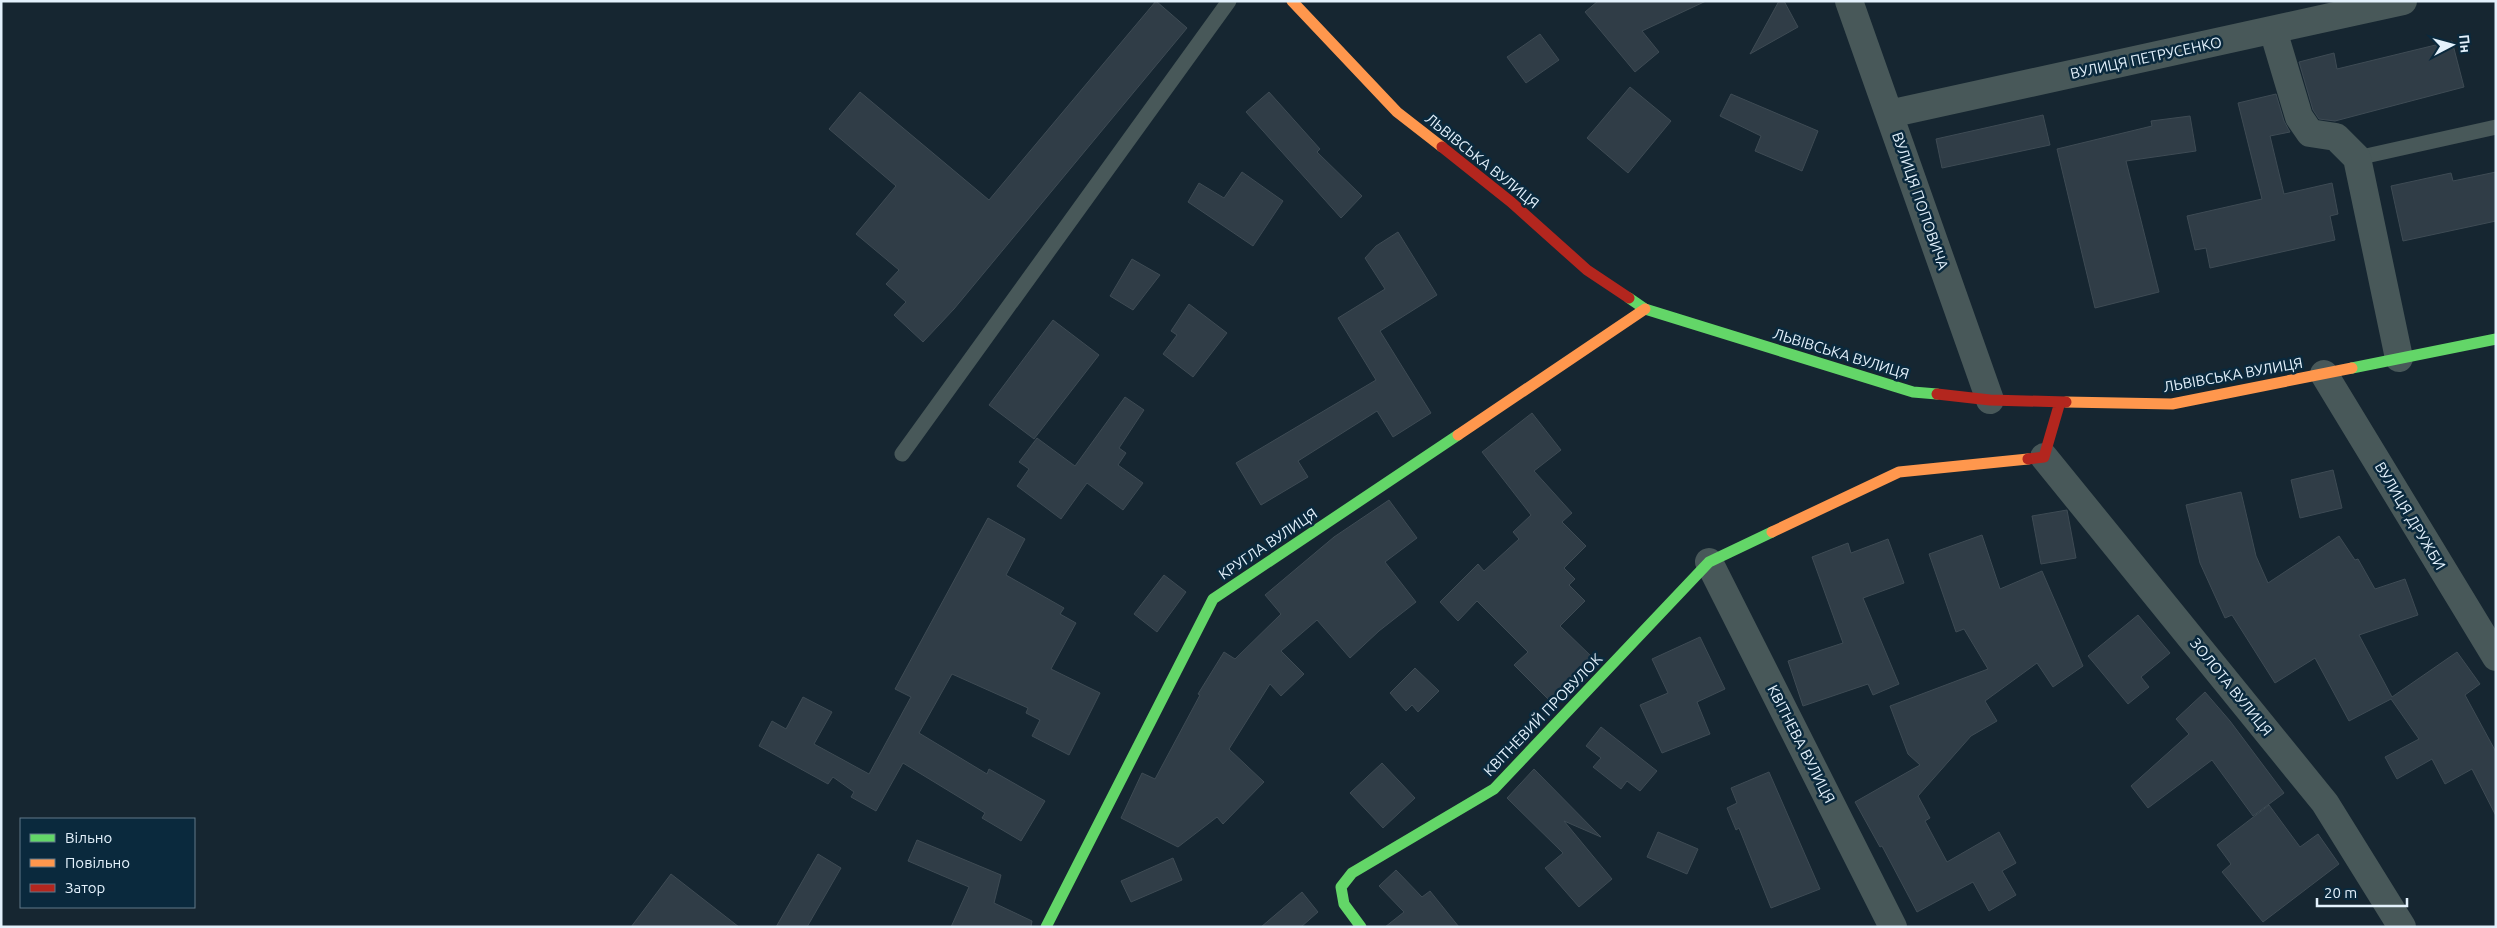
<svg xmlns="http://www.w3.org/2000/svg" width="2497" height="928" font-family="Ubuntu,sans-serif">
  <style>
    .building { fill: #303d47; stroke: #3e4b54 }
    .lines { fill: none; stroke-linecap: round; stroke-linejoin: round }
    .lane { stroke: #485859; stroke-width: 15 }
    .street { stroke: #485859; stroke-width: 28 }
    .fast { stroke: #63d668; stroke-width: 11 }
    .slow { stroke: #ff974d; stroke-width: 11 }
    .jam { stroke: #b3261e; stroke-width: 11 }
    .labels { text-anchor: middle; stroke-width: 5; stroke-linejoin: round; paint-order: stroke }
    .street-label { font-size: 15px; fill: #e3f1fc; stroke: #0a293d }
  </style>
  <rect width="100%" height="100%" fill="#162631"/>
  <path class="building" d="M 1156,1 L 1187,28 L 954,309 L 923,342 L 894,315 L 906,302 L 886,284 L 899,270 L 856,234 L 896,186 L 829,129 L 860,92 L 989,200 Z
    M 1598,1 L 1706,1 L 1642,31 L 1659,52 L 1635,72 L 1585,12 Z
    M 1779,1 L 1784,1 L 1798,27 L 1750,54 Z
    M 1540,34 L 1559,60 L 1526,83 L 1507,57 Z
    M 2452,41 L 2464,87 L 2335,121 L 2319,119 L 2313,110 L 2299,62 L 2334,53 L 2337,69 Z
    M 1630,87 L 1671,121 L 1628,173 L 1587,138 Z
    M 1269,92 L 1320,149 L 1317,152 L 1362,196 L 1341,218 L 1246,112 Z
    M 1731,94 L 1818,131 L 1802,171 L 1755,151 L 1761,136 L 1720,116 Z
    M 2276,94 L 2284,121 L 2290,132 L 2270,136 L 2284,194 L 2332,183 L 2338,214 L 2330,216 L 2335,240 L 2210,268 L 2206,248 L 2195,250 L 2187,216 L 2262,199 L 2238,103 Z
    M 2043,115 L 2050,145 L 1942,168 L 1936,139 Z
    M 2190,116 L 2196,151 L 2126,161 L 2159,292 L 2095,308 L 2057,149 L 2152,126 L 2151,121 Z
    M 1242,172 L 1283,201 L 1253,246 L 1188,202 L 1199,183 L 1224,198 Z
    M 2496,172 L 2496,221 L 2403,241 L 2391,186 L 2451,173 L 2453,181 Z
    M 1398,232 L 1437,295 L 1380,331 L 1431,413 L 1393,437 L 1377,411 L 1298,461 L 1308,477 L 1261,505 L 1236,463 L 1376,380 L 1338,318 L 1385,289 L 1365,258 L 1376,246 Z
    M 1132,259 L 1160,275 L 1133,310 L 1110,296 Z
    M 1189,304 L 1227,333 L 1193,377 L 1163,354 L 1177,335 L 1171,331 Z
    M 1053,320 L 1099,355 L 1034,439 L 989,405 Z
    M 1125,397 L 1144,410 L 1119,448 L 1126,453 L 1118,465 L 1143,483 L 1123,510 L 1087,483 L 1061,519 L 1017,486 L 1029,469 L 1019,462 L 1037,438 L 1075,466 Z
    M 1532,413 L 1561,450 L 1534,471 L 1572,513 L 1562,522 L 1586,546 L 1564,568 L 1575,579 L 1569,585 L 1585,601 L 1560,626 L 1592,657 L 1549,700 L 1514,665 L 1528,652 L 1477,601 L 1458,621 L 1440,602 L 1478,564 L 1484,571 L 1519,539 L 1513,532 L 1531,515 L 1482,452 Z
    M 2333,470 L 2342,508 L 2300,518 L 2291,480 Z
    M 2241,492 L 2256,556 L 2268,583 L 2339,536 L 2355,560 L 2358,559 L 2375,589 L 2405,579 L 2418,615 L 2359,635 L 2392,697 L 2457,652 L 2480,684 L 2465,695 L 2496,752 L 2496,816 L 2472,769 L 2445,784 L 2432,759 L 2397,779 L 2385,757 L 2419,739 L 2391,699 L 2349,721 L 2315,658 L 2275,683 L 2232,615 L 2225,618 L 2200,563 L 2186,505 Z
    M 1389,500 L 1417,538 L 1385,562 L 1416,602 L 1379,631 L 1350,658 L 1317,620 L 1281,651 L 1304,674 L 1281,696 L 1270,684 L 1229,749 L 1264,782 L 1223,824 L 1217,817 L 1178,847 L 1121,818 L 1142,773 L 1155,779 L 1200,695 L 1198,694 L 1224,652 L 1235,659 L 1281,614 L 1265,595 L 1334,537 Z
    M 2067,510 L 2076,558 L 2041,564 L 2032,516 Z
    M 988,518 L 1025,539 L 1006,575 L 1064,608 L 1060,614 L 1076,623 L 1051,669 L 1100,693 L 1069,755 L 1032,736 L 1040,720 L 1026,713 L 1028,708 L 952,674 L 919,733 L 987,774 L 989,769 L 1045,801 L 1021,841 L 982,818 L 985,813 L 903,763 L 876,811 L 851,797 L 854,792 L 833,777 L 828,784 L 759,746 L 772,721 L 786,729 L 803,697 L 832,712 L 814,744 L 869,774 L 911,697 L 895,689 Z
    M 1982,535 L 2000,589 L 2042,571 L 2083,666 L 2053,687 L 2037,663 L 1985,701 L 1997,721 L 1971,736 L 1918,796 L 1930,818 L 1925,821 L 1947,862 L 1999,832 L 2016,863 L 2002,871 L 2016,895 L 1989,911 L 1973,882 L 1917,912 L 1882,846 L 1880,847 L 1855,802 L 1920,765 L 1908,754 L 1890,706 L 1988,669 L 1964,629 L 1956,632 L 1929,554 Z
    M 1888,539 L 1904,583 L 1863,598 L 1899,684 L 1873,695 L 1868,684 L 1803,706 L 1788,661 L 1843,643 L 1812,557 L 1848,543 L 1851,553 Z
    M 1164,575 L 1186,592 L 1157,632 L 1134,614 Z
    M 2138,615 L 2170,653 L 2141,677 L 2149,687 L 2128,704 L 2088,656 Z
    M 1700,637 L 1725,689 L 1697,702 L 1710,734 L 1662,753 L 1640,705 L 1668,693 L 1652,659 Z
    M 1415,668 L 1439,691 L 1418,712 L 1412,705 L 1406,711 L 1390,693 Z
    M 2205,692 L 2230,721 L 2284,793 L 2253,816 L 2212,760 L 2148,808 L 2131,786 L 2189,734 L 2176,719 Z
    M 1601,727 L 1657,771 L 1640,791 L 1627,781 L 1621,789 L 1593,767 L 1601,758 L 1586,746 Z
    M 1382,763 L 1415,798 L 1383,828 L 1350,793 Z
    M 1534,769 L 1601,837 L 1564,821 L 1612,879 L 1579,907 L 1545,868 L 1563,853 L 1507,798 Z
    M 1769,772 L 1820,889 L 1771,908 L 1739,828 L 1736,830 L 1727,808 L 1737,803 L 1731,788 Z
    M 2269,805 L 2300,847 L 2318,834 L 2339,864 L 2263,922 L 2222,872 L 2231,864 L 2217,845 Z
    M 1658,832 L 1698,849 L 1687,874 L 1647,857 Z
    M 917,840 L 1001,875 L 994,903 L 1032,921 L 1031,927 L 951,927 L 969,887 L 908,861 Z
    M 818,854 L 841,868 L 807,927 L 776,927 Z
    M 1173,858 L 1182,880 L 1131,902 L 1121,881 Z
    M 1396,870 L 1422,897 L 1430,891 L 1459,927 L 1385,927 L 1404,912 L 1379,886 Z
    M 671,874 L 739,927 L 631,927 Z
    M 1302,892 L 1318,912 L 1301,927 L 1261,927 Z"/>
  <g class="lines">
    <path class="lane" d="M 2357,158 L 2496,127
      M 902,454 L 1229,1"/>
    <path class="street" d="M 1849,1 L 1990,400
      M 2273,30 L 2299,117 L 2310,133 L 2336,137 L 2357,158 L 2399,358
      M 1889,114 L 2403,1
      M 2324,374 L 2496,657
      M 2044,457 L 2325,803 L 2402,927
      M 1709,562 L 1893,927"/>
    <path class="fast" d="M 1629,298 L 1645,309 L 1913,392 L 1937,394
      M 2352,368 L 2496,339
      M 1046,927 L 1213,599 L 1458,435
      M 1361,927 L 1344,904 L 1341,887 L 1352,873 L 1494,789 L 1709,562 L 1772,532"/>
    <path class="slow" d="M 1292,1 L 1397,112 L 1442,147
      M 2066,402 L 2172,404 L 2352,368
      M 1458,435 L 1645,309
      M 1772,532 L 1899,472 L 2028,459"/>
    <path class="jam" d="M 1442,147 L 1511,202 L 1587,270 L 1629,298
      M 1937,394 L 1990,400 L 2066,402
      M 2028,459 L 2044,457 L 2060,402"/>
  </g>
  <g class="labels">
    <g class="street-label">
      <text transform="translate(2146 58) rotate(-12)" y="5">ВУЛИЦЯ ПЕТРУСЕНКО</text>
      <text transform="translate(1482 161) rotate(39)" y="5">ЛЬВІВСЬКА ВУЛИЦЯ</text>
      <text transform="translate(1920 201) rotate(71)" y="5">ВУЛИЦЯ ПОПОВИЧА</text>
      <text transform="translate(1841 354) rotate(17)" y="5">ЛЬВІВСЬКА ВУЛИЦЯ</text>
      <text transform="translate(2233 375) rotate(-10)" y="5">ЛЬВІВСЬКА ВУЛИЦЯ</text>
      <text transform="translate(2410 516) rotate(59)" y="5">ВУЛИЦЯ ДРУЖБИ</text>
      <text transform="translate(1268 544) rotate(-34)" y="5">КРУГЛА ВУЛИЦЯ</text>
      <text transform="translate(2231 687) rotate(51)" y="5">ЗОЛОТА ВУЛИЦЯ</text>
      <text transform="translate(1543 715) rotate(-46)" y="5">КВІТНЕВИЙ ПРОВУЛОК</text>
      <text transform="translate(1801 744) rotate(63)" y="5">КВІТНЕВА ВУЛИЦЯ</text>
    </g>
  </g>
  <rect width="2497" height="928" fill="none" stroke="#e3f1fc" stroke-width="5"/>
  <rect x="20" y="818" width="175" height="90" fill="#0a293d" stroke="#617989"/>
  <rect x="30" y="834" width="25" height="8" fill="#63d668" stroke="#617989"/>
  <text x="65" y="843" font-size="15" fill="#e3f1fc">Вільно</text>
  <rect x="30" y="859" width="25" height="8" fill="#ff974d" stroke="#617989"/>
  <text x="65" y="868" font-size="15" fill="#e3f1fc">Повільно</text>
  <rect x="30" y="884" width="25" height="8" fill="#b3261e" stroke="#617989"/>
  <text x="65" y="893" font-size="15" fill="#e3f1fc">Затор</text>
  <g transform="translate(2452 45) rotate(84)" stroke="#0a293d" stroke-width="4" paint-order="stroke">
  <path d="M0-4L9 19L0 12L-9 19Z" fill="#e3f1fc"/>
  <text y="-8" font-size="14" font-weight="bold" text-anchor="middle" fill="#e3f1fc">Пн</text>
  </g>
  <path d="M2317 898v8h90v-8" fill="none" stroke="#e3f1fc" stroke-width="2.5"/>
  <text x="2324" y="898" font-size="15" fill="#e3f1fc" stroke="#0a293d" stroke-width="4" paint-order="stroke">20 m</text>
</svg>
